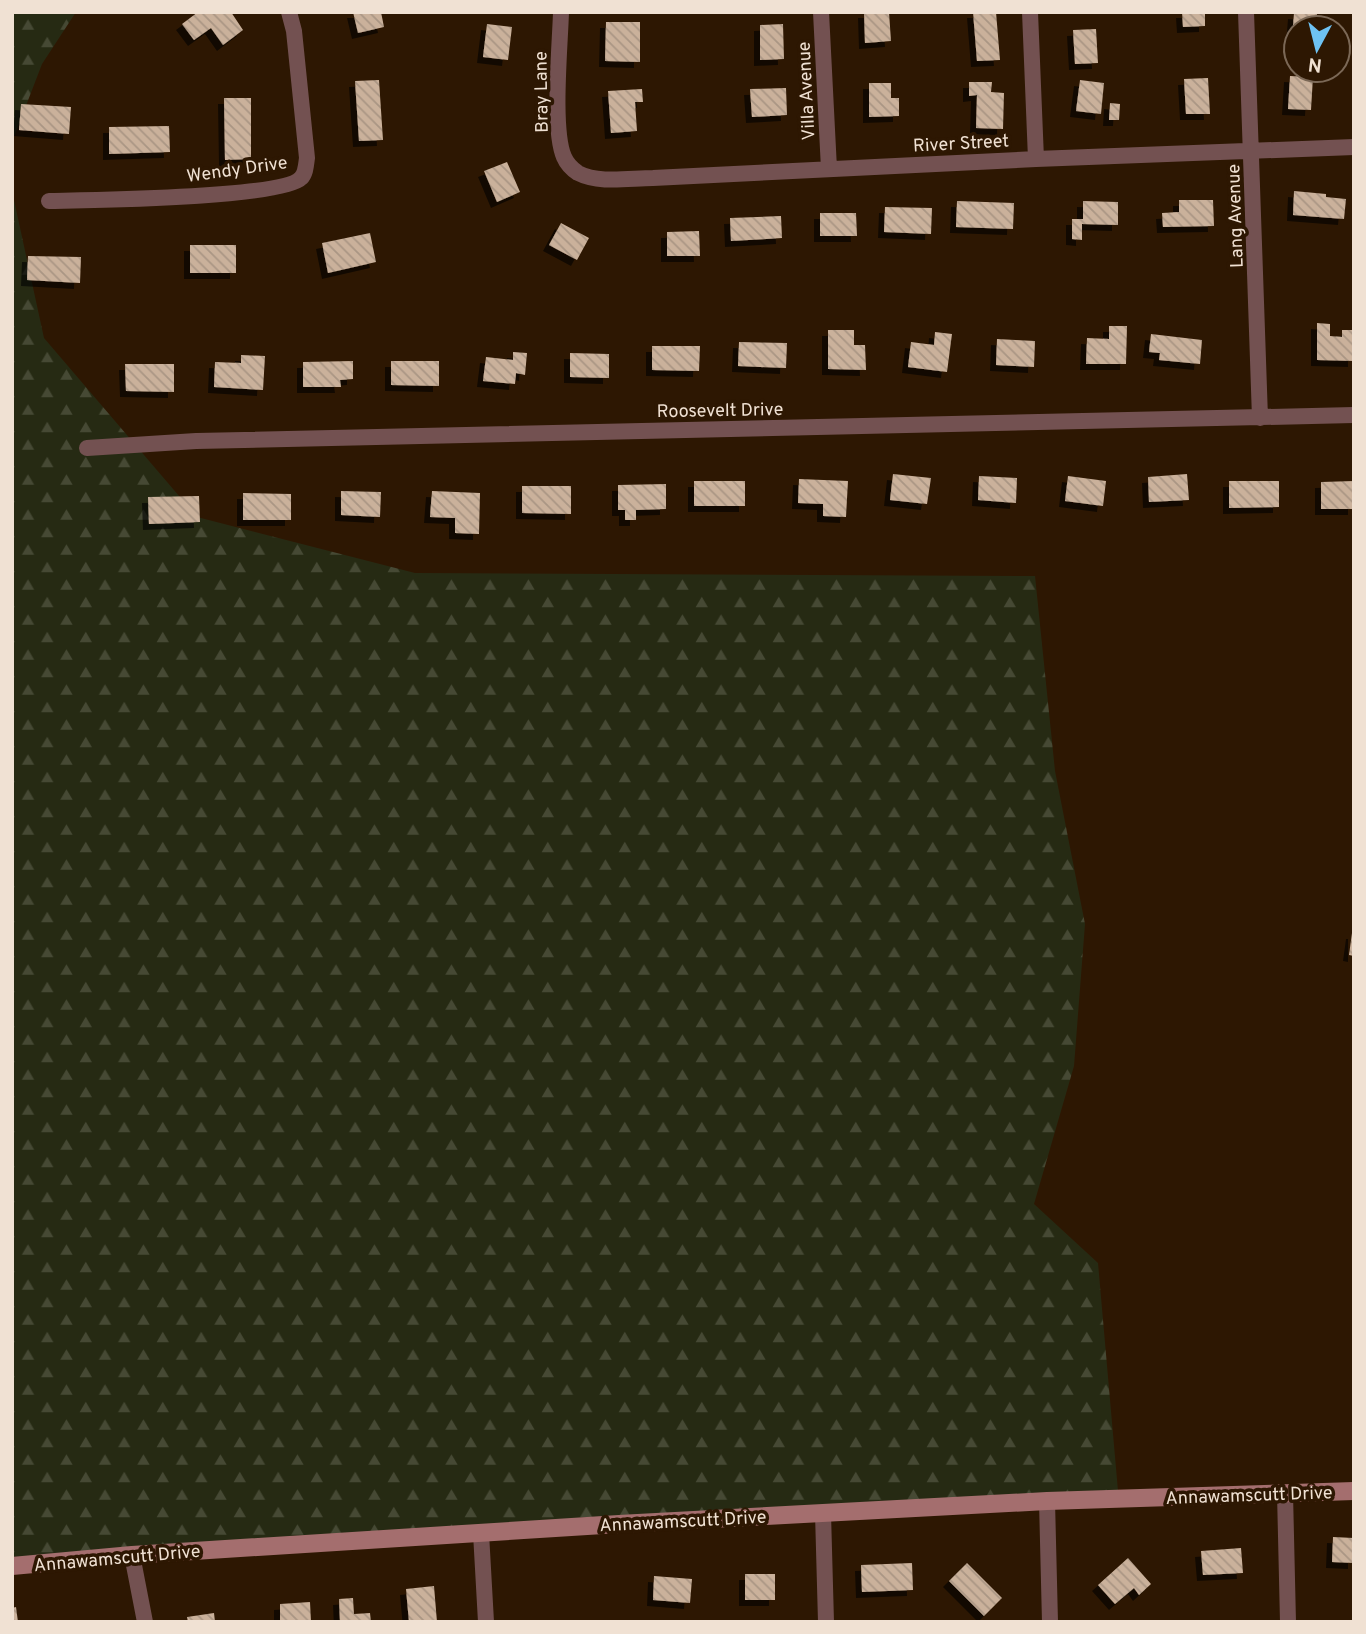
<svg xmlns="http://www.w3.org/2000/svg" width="1366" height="1634" font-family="Overpass,sans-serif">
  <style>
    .forest { fill: url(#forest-firs) }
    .building { fill: url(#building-back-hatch); filter: url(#shadow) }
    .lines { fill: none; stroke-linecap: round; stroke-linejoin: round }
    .street { stroke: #735151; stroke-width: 16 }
    .secondary { stroke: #a46e6e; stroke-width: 18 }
    .labels { text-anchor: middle; stroke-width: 7; stroke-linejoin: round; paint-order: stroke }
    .street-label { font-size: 18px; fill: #f0e1d3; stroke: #2d1702 }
  </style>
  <defs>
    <pattern id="forest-firs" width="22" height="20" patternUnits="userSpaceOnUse" patternTransform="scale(1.75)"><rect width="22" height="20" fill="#262a13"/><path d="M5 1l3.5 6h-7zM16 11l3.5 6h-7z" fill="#464934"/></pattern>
    <pattern id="building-back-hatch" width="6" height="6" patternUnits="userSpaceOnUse" patternTransform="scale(1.75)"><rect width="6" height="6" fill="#cab19b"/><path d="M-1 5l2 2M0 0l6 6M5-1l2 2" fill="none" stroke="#aa9684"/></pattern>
    <filter id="shadow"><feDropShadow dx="-6" dy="6" stdDeviation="0" flood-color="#0009"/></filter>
  </defs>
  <rect width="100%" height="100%" fill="#2d1702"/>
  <path class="forest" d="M 12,12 L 76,12 L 42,64 L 12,142 Z
    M 12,191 L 44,338 L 197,517 L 415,573 L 1035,576 L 1055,771 L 1085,924 L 1074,1066 L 1034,1204 L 1098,1263 L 1118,1491 L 12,1559 Z"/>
  <path class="building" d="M 198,12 L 231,12 L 243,30 L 223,45 L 211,28 L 194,40 L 182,24 Z
    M 353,12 L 381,12 L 384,27 L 358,33 Z
    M 864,12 L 889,12 L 891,41 L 865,43 Z
    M 973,12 L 996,12 L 1000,60 L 977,61 Z
    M 1182,12 L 1205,12 L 1205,26 L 1183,27 Z
    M 1294,13 L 1317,14 L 1316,28 L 1296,28 L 1296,50 L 1291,50 Z
    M 606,22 L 640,22 L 640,62 L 605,61 Z
    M 487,24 L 512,27 L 508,60 L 483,57 Z
    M 783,24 L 784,59 L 760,60 L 760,25 Z
    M 1096,29 L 1098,63 L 1075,64 L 1073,30 Z
    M 1290,76 L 1313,77 L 1311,110 L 1288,109 Z
    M 1208,78 L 1210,114 L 1186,114 L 1184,79 Z
    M 379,80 L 383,140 L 359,141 L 355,81 Z
    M 1080,80 L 1104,83 L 1101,114 L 1076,111 Z
    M 969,82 L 992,82 L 991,92 L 1004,93 L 1003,129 L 976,128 L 977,95 L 969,96 Z
    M 869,83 L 891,83 L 891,98 L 899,98 L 899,116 L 869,117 Z
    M 786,88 L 787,115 L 752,117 L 750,89 Z
    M 642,89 L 643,102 L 635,102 L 637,131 L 611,133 L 608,91 Z
    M 224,98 L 251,98 L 251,159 L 225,160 Z
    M 1110,103 L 1120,104 L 1119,120 L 1109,120 Z
    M 21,104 L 71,107 L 69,134 L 19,130 Z
    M 169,126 L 170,152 L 109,154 L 109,127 Z
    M 507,162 L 520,192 L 497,202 L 484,171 Z
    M 1294,191 L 1326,194 L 1326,197 L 1346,199 L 1344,219 L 1293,215 Z
    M 1179,200 L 1213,200 L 1214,226 L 1163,227 L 1162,213 L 1179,212 Z
    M 957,201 L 1014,203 L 1013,229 L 956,227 Z
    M 1083,201 L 1118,202 L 1118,225 L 1082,224 L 1082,240 L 1072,239 L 1072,219 L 1083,219 Z
    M 885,207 L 932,208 L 931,234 L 884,232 Z
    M 820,213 L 856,213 L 857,236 L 820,236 Z
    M 781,216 L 782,238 L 731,241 L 730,218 Z
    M 561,223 L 589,238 L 577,260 L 549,245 Z
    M 699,231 L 700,256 L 667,256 L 667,232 Z
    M 370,233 L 376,262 L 328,273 L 322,243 Z
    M 190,245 L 236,245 L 236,273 L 190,273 Z
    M 28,256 L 81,257 L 80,283 L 27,280 Z
    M 1317,323 L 1330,324 L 1330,336 L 1342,337 L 1342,330 L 1354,330 L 1354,361 L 1317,360 Z
    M 1109,326 L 1127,326 L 1126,364 L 1086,364 L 1087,338 L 1109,339 Z
    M 828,330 L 854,330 L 854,345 L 865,345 L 866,370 L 828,369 Z
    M 935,332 L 952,334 L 947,372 L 908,367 L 911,342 L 934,345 Z
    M 1151,334 L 1202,340 L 1200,364 L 1159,360 L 1160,353 L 1149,352 Z
    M 997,339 L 1035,341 L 1034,367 L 996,365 Z
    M 739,342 L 787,343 L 786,368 L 738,366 Z
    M 652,346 L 700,346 L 699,371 L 652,370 Z
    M 513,352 L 527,353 L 525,375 L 516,373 L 515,384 L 483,381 L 486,357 L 513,360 Z
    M 570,353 L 609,354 L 609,378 L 570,377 Z
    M 241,355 L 265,356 L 263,390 L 214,387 L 215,362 L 241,363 Z
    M 353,361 L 353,379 L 340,380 L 341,387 L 303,387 L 303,362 Z
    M 391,361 L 439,361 L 439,386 L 391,385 Z
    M 125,364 L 174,364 L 174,392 L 126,391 Z
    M 893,474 L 931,478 L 927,504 L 890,500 Z
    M 1187,474 L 1189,500 L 1149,502 L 1148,477 Z
    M 979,476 L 1017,478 L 1016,503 L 978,500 Z
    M 1068,476 L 1106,481 L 1103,506 L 1065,501 Z
    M 799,479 L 848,481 L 846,517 L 823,516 L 823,504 L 798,503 Z
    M 694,481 L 745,481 L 745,506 L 694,506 Z
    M 1229,481 L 1279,481 L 1279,507 L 1229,508 Z
    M 1354,481 L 1354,509 L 1321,509 L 1321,482 Z
    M 666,484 L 666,509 L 636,510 L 636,520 L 625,520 L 625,510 L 618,510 L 618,485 Z
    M 522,486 L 571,486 L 571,514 L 522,513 Z
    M 341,491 L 381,492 L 380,517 L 341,515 Z
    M 432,491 L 480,493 L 479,534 L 455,533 L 455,518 L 430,517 Z
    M 243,493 L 291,494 L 291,520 L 243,520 Z
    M 199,496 L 200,522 L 149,524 L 148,497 Z
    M 1352,933 L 1354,933 L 1354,956 L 1349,955 Z
    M 1333,1537 L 1354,1538 L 1354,1563 L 1332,1562 Z
    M 1241,1548 L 1243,1573 L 1203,1575 L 1201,1551 Z
    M 1128,1558 L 1151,1584 L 1139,1595 L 1134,1588 L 1115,1604 L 1098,1585 Z
    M 912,1563 L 913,1590 L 862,1592 L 861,1565 Z
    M 967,1563 L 1002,1598 L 984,1616 L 949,1581 Z
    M 745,1574 L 775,1574 L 775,1600 L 745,1600 Z
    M 654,1576 L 692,1579 L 690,1603 L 653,1600 Z
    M 434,1586 L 437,1622 L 409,1622 L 406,1589 Z
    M 353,1598 L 354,1614 L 370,1613 L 371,1622 L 340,1622 L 339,1599 Z
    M 310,1602 L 311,1622 L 280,1622 L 280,1604 Z
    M 16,1607 L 18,1622 L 12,1622 L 12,1608 Z
    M 214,1613 L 215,1622 L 188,1622 L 187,1617 Z"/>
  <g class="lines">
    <path class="street" d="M 561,12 C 560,47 552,129 564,157 C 567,164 572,169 578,173 C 599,184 630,178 653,178 L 1036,159 L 1354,147
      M 821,12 L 829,169
      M 1030,12 L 1036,159
      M 1246,12 L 1260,418
      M 49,201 C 87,200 283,198 301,178 C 306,173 306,164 307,158 L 294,31 L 289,12
      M 87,448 L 196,441 L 1354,415
      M 1285,1493 L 1288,1622
      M 1047,1501 L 1050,1622
      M 823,1513 L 826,1622
      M 481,1533 L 486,1622
      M 132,1555 L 145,1622"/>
    <path class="secondary" d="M 12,1566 L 132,1555 L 619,1524 L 1047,1501 L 1354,1491"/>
  </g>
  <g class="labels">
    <g class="street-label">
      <text transform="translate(806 91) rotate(-93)" y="6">Villa Avenue</text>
      <text transform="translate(541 92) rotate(-91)" y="6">Bray Lane</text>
      <text transform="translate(961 143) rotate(-3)" y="6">River Street</text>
      <text transform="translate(237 169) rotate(-8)" y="6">Wendy Drive</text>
      <text transform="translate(1235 216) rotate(-92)" y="6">Lang Avenue</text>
      <text transform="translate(720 410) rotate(-1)" y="6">Roosevelt Drive</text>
      <text transform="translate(1249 1495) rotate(-2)" y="6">Annawamscutt Drive</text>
      <text transform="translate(683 1521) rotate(-3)" y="6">Annawamscutt Drive</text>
      <text transform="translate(117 1558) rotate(-5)" y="6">Annawamscutt Drive</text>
    </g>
  </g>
  <rect width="1366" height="1634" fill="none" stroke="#f0e1d3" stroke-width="28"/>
  <g transform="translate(1317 49) rotate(187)"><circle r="33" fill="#2d1702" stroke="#7b6856" stroke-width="2"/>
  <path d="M0-5L12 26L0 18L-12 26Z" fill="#6ec2f3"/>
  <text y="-10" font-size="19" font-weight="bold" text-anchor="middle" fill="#f0e1d3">N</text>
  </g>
</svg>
